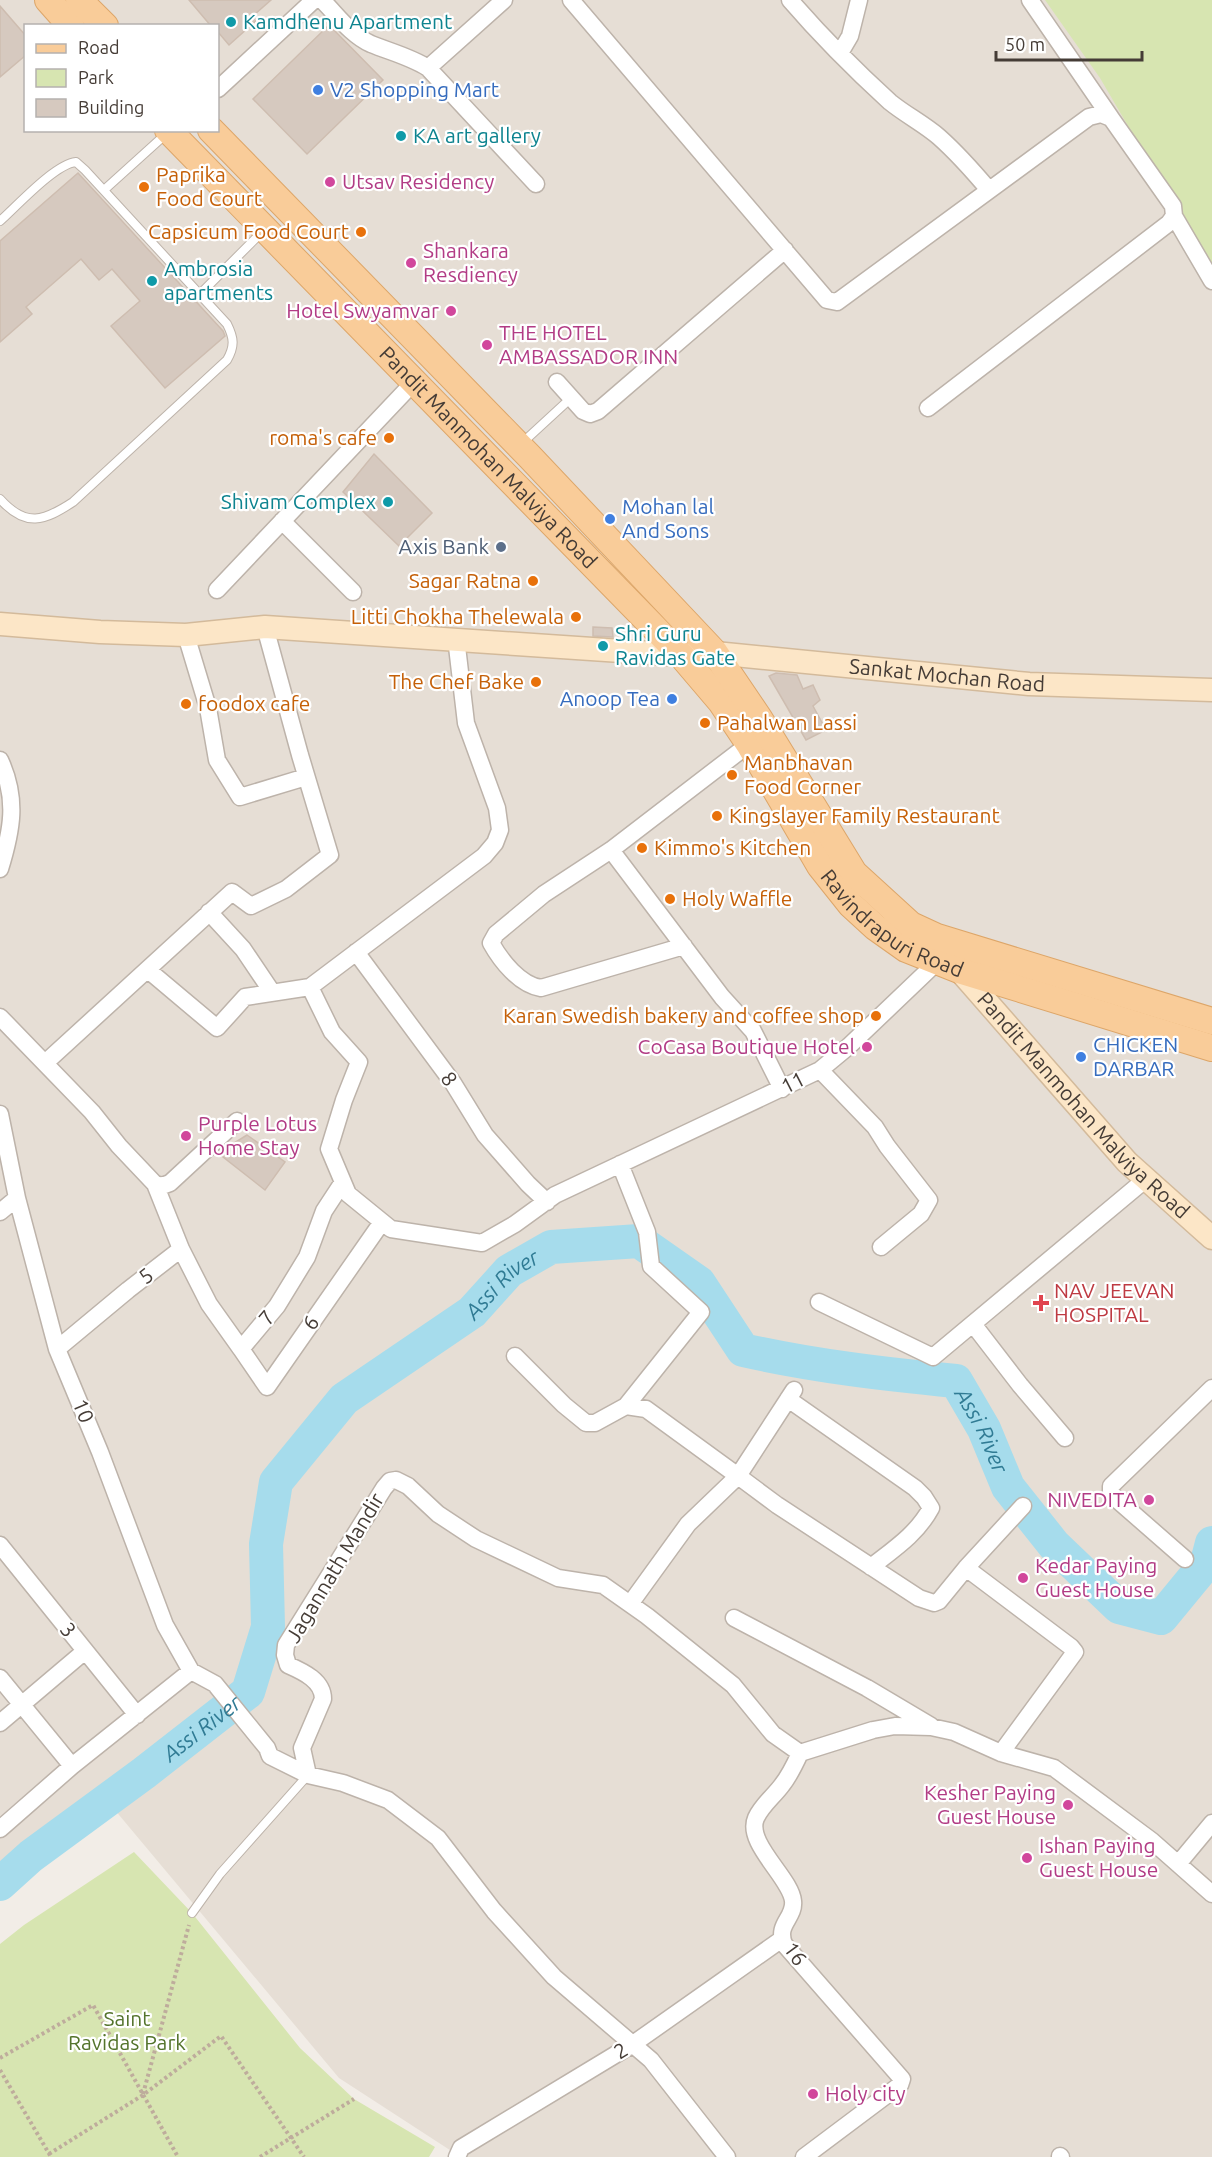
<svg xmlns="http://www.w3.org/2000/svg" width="1212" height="2157" font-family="Ubuntu,sans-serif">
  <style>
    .residential { fill: #e6ded5; fill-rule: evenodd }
    .green { fill: #d7e5b1 }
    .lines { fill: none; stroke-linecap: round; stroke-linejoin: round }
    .river { stroke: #a6dcec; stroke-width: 34 }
    .building { fill: #d6c9bf; stroke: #cebdb0; stroke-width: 1.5 }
    .lane-casing { stroke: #bdb3aa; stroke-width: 10 }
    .street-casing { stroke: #bdb3aa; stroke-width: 19 }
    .secondary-casing { stroke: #d3ba9b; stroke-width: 25 }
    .primary-casing { stroke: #dda669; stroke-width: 28 }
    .path { stroke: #beac9c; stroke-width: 4; stroke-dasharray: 3 3; stroke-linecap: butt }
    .lane { stroke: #fff; stroke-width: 8 }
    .street { stroke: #fff; stroke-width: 16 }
    .secondary { stroke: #fce6c7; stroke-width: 22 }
    .primary { stroke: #f9cc99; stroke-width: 26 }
    .culture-dot { fill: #0f9aa8; stroke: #fff; stroke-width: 2 }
    .shop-dot { fill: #3f7fe0; stroke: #fff; stroke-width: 2 }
    .hotel-dot { fill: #d1479c; stroke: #fff; stroke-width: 2 }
    .food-dot { fill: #e8710a; stroke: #fff; stroke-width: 2 }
    .service-dot { fill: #5c6f8a; stroke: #fff; stroke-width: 2 }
    .health-dot { fill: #e0444e; stroke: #fff; stroke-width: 2 }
    .labels { text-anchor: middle; stroke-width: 4.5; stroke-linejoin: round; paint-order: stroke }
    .culture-label { font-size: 21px; fill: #0d838f; stroke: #fff; text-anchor: start }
    .shop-label { font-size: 21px; fill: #366cbe; stroke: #fff; text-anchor: start }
    .food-label { font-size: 21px; fill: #c56008; stroke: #fff; text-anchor: start }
    .hotel-label { font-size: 21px; fill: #b23c85; stroke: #fff; text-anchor: start }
    .street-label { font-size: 21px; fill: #453c36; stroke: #fff }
    .service-label { font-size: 21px; fill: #4e5e75; stroke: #fff; text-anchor: end }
    .health-label { font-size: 21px; fill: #be3a42; stroke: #fff; text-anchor: start }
    .park-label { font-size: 21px; fill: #54742c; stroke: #fff }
    .water-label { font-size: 22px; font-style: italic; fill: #307b94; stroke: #fff }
  </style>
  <rect width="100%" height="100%" fill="#f2ede7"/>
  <path class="residential" d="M 0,0 L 1212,0 L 1212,2157 L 455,2157 L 456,2154 L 339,2078 L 99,1791 L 0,1872 ZM 26,26 L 218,26 L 218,130 L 26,130 Z"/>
  <path class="green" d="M 1045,0 L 1212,0 L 1212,270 L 1100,78 Z
    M 134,1852 L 192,1913 L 300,2048 L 354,2099 L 435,2147 L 429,2157 L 0,2157 L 0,1944 L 24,1925 Z"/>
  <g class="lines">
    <path class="river" id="s1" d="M 0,1884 L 31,1856 L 144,1773 L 248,1692 L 268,1627 L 266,1544 L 276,1482 L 344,1399 L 472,1312 L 509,1271 L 551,1247 L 639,1241 L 699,1283 L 743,1350 C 814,1366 884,1374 956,1381 L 984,1429 L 1008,1487 L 1054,1545 L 1119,1607 L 1161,1618 L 1207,1562 L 1212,1543"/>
  </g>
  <path class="building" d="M 189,0 L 271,0 L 254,15 L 258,19 L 229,45 L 218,32 L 218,26 L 211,26 Z
    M 0,6 L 26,36 L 26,55 L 0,77 Z
    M 329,25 L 383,80 L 307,154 L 253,99 Z
    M 78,173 L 223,331 L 225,336 L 165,388 L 111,326 L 140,301 L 112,269 L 99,280 L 81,259 L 26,307 L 32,314 L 0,342 L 0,241 Z
    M 374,454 L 432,513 L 399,546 L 343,492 Z
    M 593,627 L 612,628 L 613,637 L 593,636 Z
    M 776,673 L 797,675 L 803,689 L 813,685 L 820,700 L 813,706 L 826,730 L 806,740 L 769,676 Z
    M 247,1135 L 285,1162 L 265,1190 L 218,1153 Z"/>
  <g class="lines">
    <g class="lane-casing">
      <path id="lane" d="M 104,190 L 166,134
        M 0,221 C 17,206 55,164 76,162 L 85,170 L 227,324 C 234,338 235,346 227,360 L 73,502 C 44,521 26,528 0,499
        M 200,294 L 262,232
        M 521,444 L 571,398
        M 192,1913 L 220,1874 L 308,1775"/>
    </g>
    <g class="street-casing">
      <path id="street" d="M 322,0 C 337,15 351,35 371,44 C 391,52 411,57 428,68 L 536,184
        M 571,0 L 827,300 L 837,302 L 1089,117 L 1101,114 L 1111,118 L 1173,206 L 1174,216 L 1169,223 L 928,408
        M 790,0 C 821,36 855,70 890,102 C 906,115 924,124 939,137 C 957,153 973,171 989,190
        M 1030,0 L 1111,118
        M 840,53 L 850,36 L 859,0
        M 428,68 L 504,0
        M 218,89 L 314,0
        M 1174,216 L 1212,281
        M 557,382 L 583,411 L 590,414 L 598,411 L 785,250
        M 282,521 L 353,592
        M 217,590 L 414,382
        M 186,635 L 208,708 L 217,760 L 240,797 L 306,777
        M 0,760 C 18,799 12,830 0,869
        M 611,850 L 722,997 L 753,1031 L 782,1089
        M 209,912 L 243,949 L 272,992
        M 684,946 L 541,988 C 520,985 501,961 491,943 L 496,934 L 544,894 L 611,850 L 749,744
        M 356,952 L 453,1083 L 485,1135 L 528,1184 L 547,1202
        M 148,970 L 217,1028 L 245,997 L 310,987 L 484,856 L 495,843 L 500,830 L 497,808 L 466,723 L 456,638
        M 310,987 L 332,1032 L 359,1062 L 344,1100 L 329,1149 L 348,1194 L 391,1229 L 482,1243 L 515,1224 L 555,1195 L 820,1070 L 849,1046 L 937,962
        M 0,1017 L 92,1112 L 119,1146 L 155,1184 L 162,1186 L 170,1183 L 237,1121
        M 45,1063 L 232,892 L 251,906 L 286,889 L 330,855 L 300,755 L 265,627
        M 820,1070 L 875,1127 L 887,1146 L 929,1200 L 921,1214 L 881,1247
        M 0,1114 L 17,1198 L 57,1349 L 100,1452 L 165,1625 L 191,1671 L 215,1684 L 267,1748 L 270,1756 L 308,1775 L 343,1783 L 388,1800 L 438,1838 L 494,1911 L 554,1977 L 651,2060 L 727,2157
        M 620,1164 L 647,1232 L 651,1266 L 701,1312 L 626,1406
        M 0,1212 L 17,1198
        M 181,1249 L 209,1304 L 241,1349 L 277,1306 L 307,1257 L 324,1211 L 343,1182
        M 819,1302 L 933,1357 L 1146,1179
        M 973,1324 L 1020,1385 L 1065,1438
        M 57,1349 L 128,1290 L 181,1249 L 155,1184
        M 241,1349 L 267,1387 L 382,1222
        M 515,1356 L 564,1405 L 586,1423 L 595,1423 L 626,1406 L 646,1409 L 738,1476 L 688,1524 L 630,1604
        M 794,1390 L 738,1476 L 777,1505 L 919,1598 L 934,1603 L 939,1601 L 966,1568
        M 788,1399 L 915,1488 L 924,1497 L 931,1508 C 917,1534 894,1549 871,1567
        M 0,1545 L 137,1715
        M 1185,1559 L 1114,1497 L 1111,1491 L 1111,1486 L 1212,1388
        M 734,1618 L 867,1688 L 931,1726
        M 0,1678 L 72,1766
        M 0,1723 L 85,1651
        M 800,1753 C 795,1764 790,1775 782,1785 C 774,1796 762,1805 756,1818 C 745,1843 791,1878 793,1901 C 795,1918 776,1924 784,1944 L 902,2079 L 900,2085 L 804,2157
        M 1001,1753 L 1075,1652 L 1071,1647 L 966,1568 L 1023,1506
        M 308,1775 L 302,1748 L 323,1699 C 323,1681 304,1672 288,1665 L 285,1655 L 286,1645 L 384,1488 L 390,1481 L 396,1480 L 408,1486 L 438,1514 L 476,1539 L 558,1578 L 603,1585 L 647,1616 L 733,1685 L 773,1734 L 800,1753 L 873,1730 L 895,1726 L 931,1727 L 954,1732 L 1001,1753 L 1054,1768 L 1152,1841 L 1212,1894
        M 0,1829 L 72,1766 L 191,1671
        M 1178,1864 L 1212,1823
        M 1060,2156 L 1061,2157
        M 457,2157 L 461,2148 L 633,2044 L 782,1939"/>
    </g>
    <g class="secondary-casing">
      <g id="secondary">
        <path id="s2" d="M 0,624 L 100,632 L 186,635 L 265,627 L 681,655 L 715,653 L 1029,684 L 1212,690"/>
        <path id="s3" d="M 959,970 L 1127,1162 L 1212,1238"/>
      </g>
    </g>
    <g class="primary-casing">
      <g id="primary">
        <path d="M 48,0 L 71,26"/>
        <path d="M 79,0 L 105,26"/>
        <path id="s4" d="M 168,130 L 681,655 L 721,702 L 749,744 L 820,866 L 851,905 L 875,927 L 906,949 L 959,970 L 1212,1048"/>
        <path d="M 211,130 L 530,457 L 715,653 L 759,718 L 854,873 L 911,925 L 937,937 L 1212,1021"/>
      </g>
    </g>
    <path class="path" d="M 0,2058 L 93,2005 L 178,2157
      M 0,2070 L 51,2157
      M 143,2094 L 189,1925
      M 49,2154 L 143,2095 L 221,2036 L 304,2157
      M 260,2157 L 354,2099"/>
    <use href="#lane" class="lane"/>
    <use href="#street" class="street"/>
    <use href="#secondary" class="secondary"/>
    <use href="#primary" class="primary"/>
  </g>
  <g class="culture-dot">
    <circle cx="231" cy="22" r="6"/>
    <circle cx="401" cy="136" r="6"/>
    <circle cx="152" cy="281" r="6"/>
    <circle cx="388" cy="502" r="6"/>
    <circle cx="603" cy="646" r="6"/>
  </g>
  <g class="shop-dot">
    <circle cx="318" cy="90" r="6"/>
    <circle cx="610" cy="519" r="6"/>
    <circle cx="672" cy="699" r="6"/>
    <circle cx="1081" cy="1057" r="6"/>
  </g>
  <g class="hotel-dot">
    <circle cx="330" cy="182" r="6"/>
    <circle cx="411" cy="263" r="6"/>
    <circle cx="451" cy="311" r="6"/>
    <circle cx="487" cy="345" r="6"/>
    <circle cx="867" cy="1047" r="6"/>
    <circle cx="186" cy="1136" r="6"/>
    <circle cx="1149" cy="1500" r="6"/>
    <circle cx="1023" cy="1578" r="6"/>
    <circle cx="1068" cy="1805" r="6"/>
    <circle cx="1027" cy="1858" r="6"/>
    <circle cx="813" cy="2094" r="6"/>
  </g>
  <g class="food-dot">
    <circle cx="144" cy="187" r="6"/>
    <circle cx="361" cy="232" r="6"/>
    <circle cx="389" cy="438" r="6"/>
    <circle cx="533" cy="581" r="6"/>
    <circle cx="576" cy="617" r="6"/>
    <circle cx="536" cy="682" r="6"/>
    <circle cx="186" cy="704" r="6"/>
    <circle cx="705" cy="723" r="6"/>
    <circle cx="732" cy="775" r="6"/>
    <circle cx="717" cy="816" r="6"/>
    <circle cx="642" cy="848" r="6"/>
    <circle cx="670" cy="899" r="6"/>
    <circle cx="876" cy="1016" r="6"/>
  </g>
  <circle class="service-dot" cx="501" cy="547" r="6"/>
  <path class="health-dot" d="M1038 1294h6v6h6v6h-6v6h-6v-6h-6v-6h6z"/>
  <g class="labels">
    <g class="culture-label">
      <text x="243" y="29">Kamdhenu Apartment</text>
      <text x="413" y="143">KA art gallery</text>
      <text x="164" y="276">Ambrosia<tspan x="164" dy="24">apartments</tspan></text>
      <text x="376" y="509" text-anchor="end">Shivam Complex</text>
      <text x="615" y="641">Shri Guru<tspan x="615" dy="24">Ravidas Gate</tspan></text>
    </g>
    <g class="shop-label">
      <text x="330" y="97">V2 Shopping Mart</text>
      <text x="622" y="514">Mohan lal<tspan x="622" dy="24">And Sons</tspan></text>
      <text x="660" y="706" text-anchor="end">Anoop Tea</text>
      <text x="1093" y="1052">CHICKEN<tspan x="1093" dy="24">DARBAR</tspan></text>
    </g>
    <g class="food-label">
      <text x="156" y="182">Paprika<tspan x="156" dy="24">Food Court</tspan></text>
      <text x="349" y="239" text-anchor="end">Capsicum Food Court</text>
      <text x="377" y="445" text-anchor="end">roma's cafe</text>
      <text x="521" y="588" text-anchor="end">Sagar Ratna</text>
      <text x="564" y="624" text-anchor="end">Litti Chokha Thelewala</text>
      <text x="524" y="689" text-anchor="end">The Chef Bake</text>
      <text x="198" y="711">foodox cafe</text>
      <text x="717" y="730">Pahalwan Lassi</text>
      <text x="744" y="770">Manbhavan<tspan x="744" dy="24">Food Corner</tspan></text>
      <text x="729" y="823">Kingslayer Family Restaurant</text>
      <text x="654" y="855">Kimmo's Kitchen</text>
      <text x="682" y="906">Holy Waffle</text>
      <text x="864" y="1023" text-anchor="end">Karan Swedish bakery and coffee shop</text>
    </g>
    <g class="hotel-label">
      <text x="342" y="189">Utsav Residency</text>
      <text x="423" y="258">Shankara<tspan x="423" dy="24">Resdiency</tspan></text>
      <text x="439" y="318" text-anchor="end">Hotel Swyamvar</text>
      <text x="499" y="340">THE HOTEL<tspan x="499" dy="24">AMBASSADOR INN</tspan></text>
      <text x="855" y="1054" text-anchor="end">CoCasa Boutique Hotel</text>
      <text x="198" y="1131">Purple Lotus<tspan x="198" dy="24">Home Stay</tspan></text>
      <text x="1137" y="1507" text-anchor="end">NIVEDITA</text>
      <text x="1035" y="1573">Kedar Paying<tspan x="1035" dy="24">Guest House</tspan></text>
      <text x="1056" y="1800" text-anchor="end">Kesher Paying<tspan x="1056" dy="24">Guest House</tspan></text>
      <text x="1039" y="1853">Ishan Paying<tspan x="1039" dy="24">Guest House</tspan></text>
      <text x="825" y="2101">Holy city</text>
    </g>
    <g class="street-label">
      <text dy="7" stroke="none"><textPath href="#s4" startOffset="458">Pandit Manmohan Malviya Road</textPath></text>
      <text dy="7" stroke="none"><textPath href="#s2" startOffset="950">Sankat Mochan Road</textPath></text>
      <text dy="7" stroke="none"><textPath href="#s4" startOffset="1082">Ravindrapuri Road</textPath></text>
      <text transform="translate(449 1079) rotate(55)" y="7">8</text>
      <text transform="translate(793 1083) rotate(-27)" y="7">11</text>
      <text dy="7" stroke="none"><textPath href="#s3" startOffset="184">Pandit Manmohan Malviya Road</textPath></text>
      <text transform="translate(146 1276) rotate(-38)" y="7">5</text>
      <text transform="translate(267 1318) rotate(-50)" y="7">7</text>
      <text transform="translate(311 1323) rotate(-56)" y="7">6</text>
      <text transform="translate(83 1411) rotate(67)" y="7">10</text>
      <text transform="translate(335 1568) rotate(-59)" y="7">Jagannath Mandir</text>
      <text transform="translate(68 1630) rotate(51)" y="7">3</text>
      <text transform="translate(795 1954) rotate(54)" y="7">16</text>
      <text transform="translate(621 2051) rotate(-31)" y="7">2</text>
    </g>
    <g class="service-label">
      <text x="489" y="554">Axis Bank</text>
    </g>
    <g class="health-label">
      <text x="1054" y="1298">NAV JEEVAN<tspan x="1054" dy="24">HOSPITAL</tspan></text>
    </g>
    <g class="park-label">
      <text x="127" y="2026">Saint<tspan x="127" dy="24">Ravidas Park</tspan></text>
    </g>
    <g class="water-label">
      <text dy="8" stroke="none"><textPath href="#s1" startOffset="831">Assi River</textPath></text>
      <text dy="8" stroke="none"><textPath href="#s1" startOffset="1406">Assi River</textPath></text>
      <text dy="8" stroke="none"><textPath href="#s1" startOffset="255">Assi River</textPath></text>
    </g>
  </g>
  <rect x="24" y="24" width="195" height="108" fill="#ffffff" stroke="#b5b1af" stroke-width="1.5"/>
  <rect x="36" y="44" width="30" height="9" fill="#f9cc99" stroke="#b5b1af" stroke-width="1.5"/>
  <text x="78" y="54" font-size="18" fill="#453c36">Road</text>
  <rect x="36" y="69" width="30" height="18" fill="#d7e5b1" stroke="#b5b1af" stroke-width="1.5"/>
  <text x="78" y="84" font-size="18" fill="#453c36">Park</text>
  <rect x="36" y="99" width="30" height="18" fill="#d6c9bf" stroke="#b5b1af" stroke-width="1.5"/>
  <text x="78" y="114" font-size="18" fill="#453c36">Building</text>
  <path d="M996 51v9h146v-9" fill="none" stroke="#453c36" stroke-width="3"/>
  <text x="1005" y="51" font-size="18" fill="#453c36" stroke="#ffffff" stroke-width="4.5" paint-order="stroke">50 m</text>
</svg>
